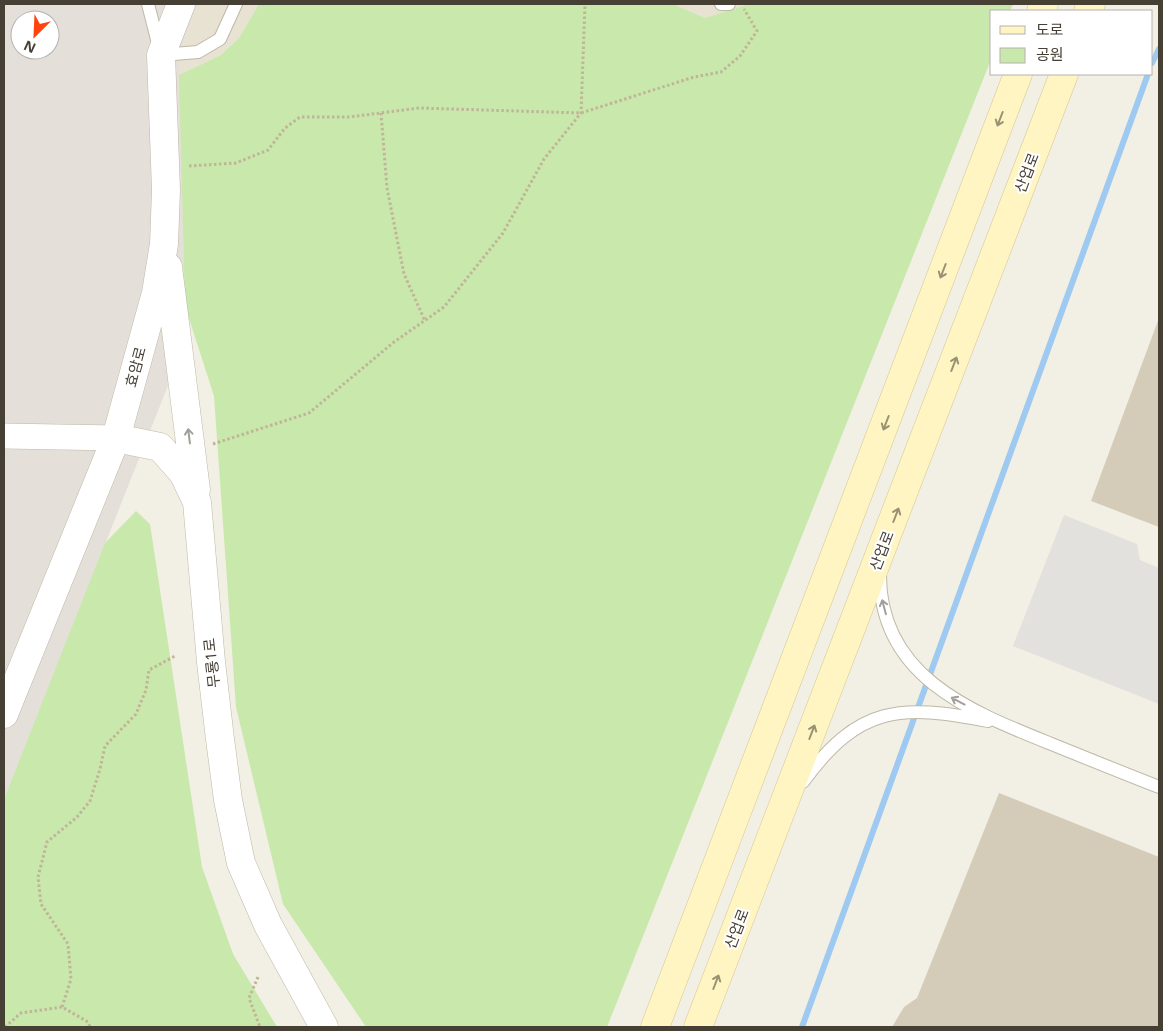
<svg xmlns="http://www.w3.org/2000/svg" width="1163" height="1031" font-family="'Noto Sans','Noto Sans KR',sans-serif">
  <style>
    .residential { fill: #e7e2d2 }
    .industrial { fill: #e4e0d9; fill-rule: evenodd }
    .green { fill: #c8e8ac }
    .parking { fill: #e3e1dd }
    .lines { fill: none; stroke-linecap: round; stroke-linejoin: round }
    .stream { stroke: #9ec9f1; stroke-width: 6 }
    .building { fill: #d4ccb9 }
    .service-casing { stroke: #beb8a7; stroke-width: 14 }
    .minor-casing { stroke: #beb8a7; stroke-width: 26 }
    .tertiary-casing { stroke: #beb8a7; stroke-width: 29 }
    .secondary-casing { stroke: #d4c793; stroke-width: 29 }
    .path { stroke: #c0b598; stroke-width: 3; stroke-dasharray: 2.5 2.5; stroke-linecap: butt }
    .service { stroke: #fff; stroke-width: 12 }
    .minor { stroke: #fff; stroke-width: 25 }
    .tertiary { stroke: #fff; stroke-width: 28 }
    .secondary { stroke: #fff5c2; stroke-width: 28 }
    .oneway { stroke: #999174 }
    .oneway2 { stroke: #a29f9a }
    .labels { text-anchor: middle; stroke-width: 4; stroke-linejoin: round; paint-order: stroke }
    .street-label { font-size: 15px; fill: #453f34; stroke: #fff }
  </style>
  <rect width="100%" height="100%" fill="#f2efe4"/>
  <path class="residential" d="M 198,4 L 259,4 L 239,38 L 221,55 L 179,75 L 179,54 Z
    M 673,4 L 749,4 L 705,18 Z"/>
  <path class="industrial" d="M 4,4 L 198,4 L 179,54 L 186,340 L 4,799 ZM 20,20 L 50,20 L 50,50 L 20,50 Z"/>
  <path class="green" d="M 259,4 L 673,4 L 705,18 L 749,4 L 1013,4 L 1010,11 L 992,11 L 992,57 L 607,1027 L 366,1027 L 283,904 L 236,707 L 214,396 L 185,306 L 179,75 L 221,55 L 239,38 Z
    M 136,511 L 150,524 L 202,867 L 233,954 L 277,1027 L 4,1027 L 4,799 L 105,543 Z"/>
  <path class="parking" d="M 1064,515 L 1137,544 L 1140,560 L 1159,568 L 1159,704 L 1013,646 Z"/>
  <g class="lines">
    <path class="stream" d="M 1152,63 L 1159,49
      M 802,1027 L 1148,74"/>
  </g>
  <path class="building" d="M 1159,318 L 1159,527 L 1091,501 Z
    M 999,793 L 1159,857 L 1159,1027 L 892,1027 L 904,1007 L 917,998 Z"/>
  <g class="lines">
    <g class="service-casing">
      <path id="service" d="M 148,4 L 161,55 L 198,52 L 220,39 L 236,4
        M 721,4 L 729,4
        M 880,572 C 878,675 969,711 1049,743 C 1086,758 1123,773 1159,787
        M 803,782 C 859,705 900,704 988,721"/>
    </g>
    <g class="minor-casing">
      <path id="minor" d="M 4,436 L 116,438"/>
    </g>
    <g class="tertiary-casing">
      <path id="tertiary" d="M 168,267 L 196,490
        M 116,438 L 160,447 L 183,473 L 197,502 L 211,662 L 220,739 L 228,800 L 241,863 L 268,925 L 324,1027
        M 4,714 L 116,438 L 156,293 L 164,244 L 166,190 L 161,55 L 181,4"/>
    </g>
    <g class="secondary-casing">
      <path id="secondary" d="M 1041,11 L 1044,4
        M 1088,11 L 1091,4
        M 655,1027 L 1018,74
        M 698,1027 L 1064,74"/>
    </g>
    <path class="path" d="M 381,113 L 387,188 L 404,274 L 425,321
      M 189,166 L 236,163 L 268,150 L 285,128 L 300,117 L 349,117 L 419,108 L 581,113 L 694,77 L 721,72 L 740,56 L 757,31 L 744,9
      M 213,444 L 309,413 L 394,342 L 444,307 L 503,233 L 544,159 L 581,113 L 585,4
      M 258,977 L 249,998 L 260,1027
      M 62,1007 L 71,979 L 68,944 L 41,904 L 38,877 L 47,842 L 77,817 L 90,801 L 100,769 L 105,746 L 136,714 L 146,690 L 149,670 L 175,656
      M 5,1027 L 21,1013 L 62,1007 L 88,1022 L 90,1027"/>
    <use href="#service" class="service"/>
    <use href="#minor" class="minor"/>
    <use href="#tertiary" class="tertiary"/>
    <use href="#secondary" class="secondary"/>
  </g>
  <defs><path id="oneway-shaft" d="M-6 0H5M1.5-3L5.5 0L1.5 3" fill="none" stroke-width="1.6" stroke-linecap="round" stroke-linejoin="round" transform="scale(1.25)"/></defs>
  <g class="oneway">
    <use href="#oneway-shaft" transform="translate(1000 119) rotate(111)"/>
    <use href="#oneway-shaft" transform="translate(943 271) rotate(111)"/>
    <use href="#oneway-shaft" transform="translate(954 364) rotate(-69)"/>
    <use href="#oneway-shaft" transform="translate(886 423) rotate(111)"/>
    <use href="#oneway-shaft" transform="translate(896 515) rotate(-69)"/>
    <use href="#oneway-shaft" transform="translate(812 732) rotate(-69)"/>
    <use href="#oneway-shaft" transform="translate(716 982) rotate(-69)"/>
  </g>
  <g class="oneway2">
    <use href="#oneway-shaft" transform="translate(189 436) rotate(-97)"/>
    <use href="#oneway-shaft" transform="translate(884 607) rotate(-105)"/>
    <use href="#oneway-shaft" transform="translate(958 701) rotate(-152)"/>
  </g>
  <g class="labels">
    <g class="street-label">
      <text transform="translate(1027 173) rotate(-69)" y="5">산업로</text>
      <text transform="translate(136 367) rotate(-75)" y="5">효암로</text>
      <text transform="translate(882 551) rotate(-69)" y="5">산업로</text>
      <text transform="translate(212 663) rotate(-96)" y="5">무룡1로</text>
      <text transform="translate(737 929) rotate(-69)" y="5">산업로</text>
    </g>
  </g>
  <rect width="1163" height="1031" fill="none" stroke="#453f34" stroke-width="10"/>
  <rect x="990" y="10" width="162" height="65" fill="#ffffff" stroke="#b5b2ae"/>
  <rect x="1000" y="26" width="25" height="8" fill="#fff5c2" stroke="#b5b2ae"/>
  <text x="1036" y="35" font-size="15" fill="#453f34">도로</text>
  <rect x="1000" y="48" width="25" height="15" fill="#c8e8ac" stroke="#b5b2ae"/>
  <text x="1036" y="60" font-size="15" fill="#453f34">공원</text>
  <g transform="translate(35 35) rotate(204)"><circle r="24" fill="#ffffff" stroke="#b5b2ae"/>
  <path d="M0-4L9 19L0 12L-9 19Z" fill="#fe4510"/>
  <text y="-8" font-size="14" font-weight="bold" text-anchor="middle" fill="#453f34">N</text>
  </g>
</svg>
